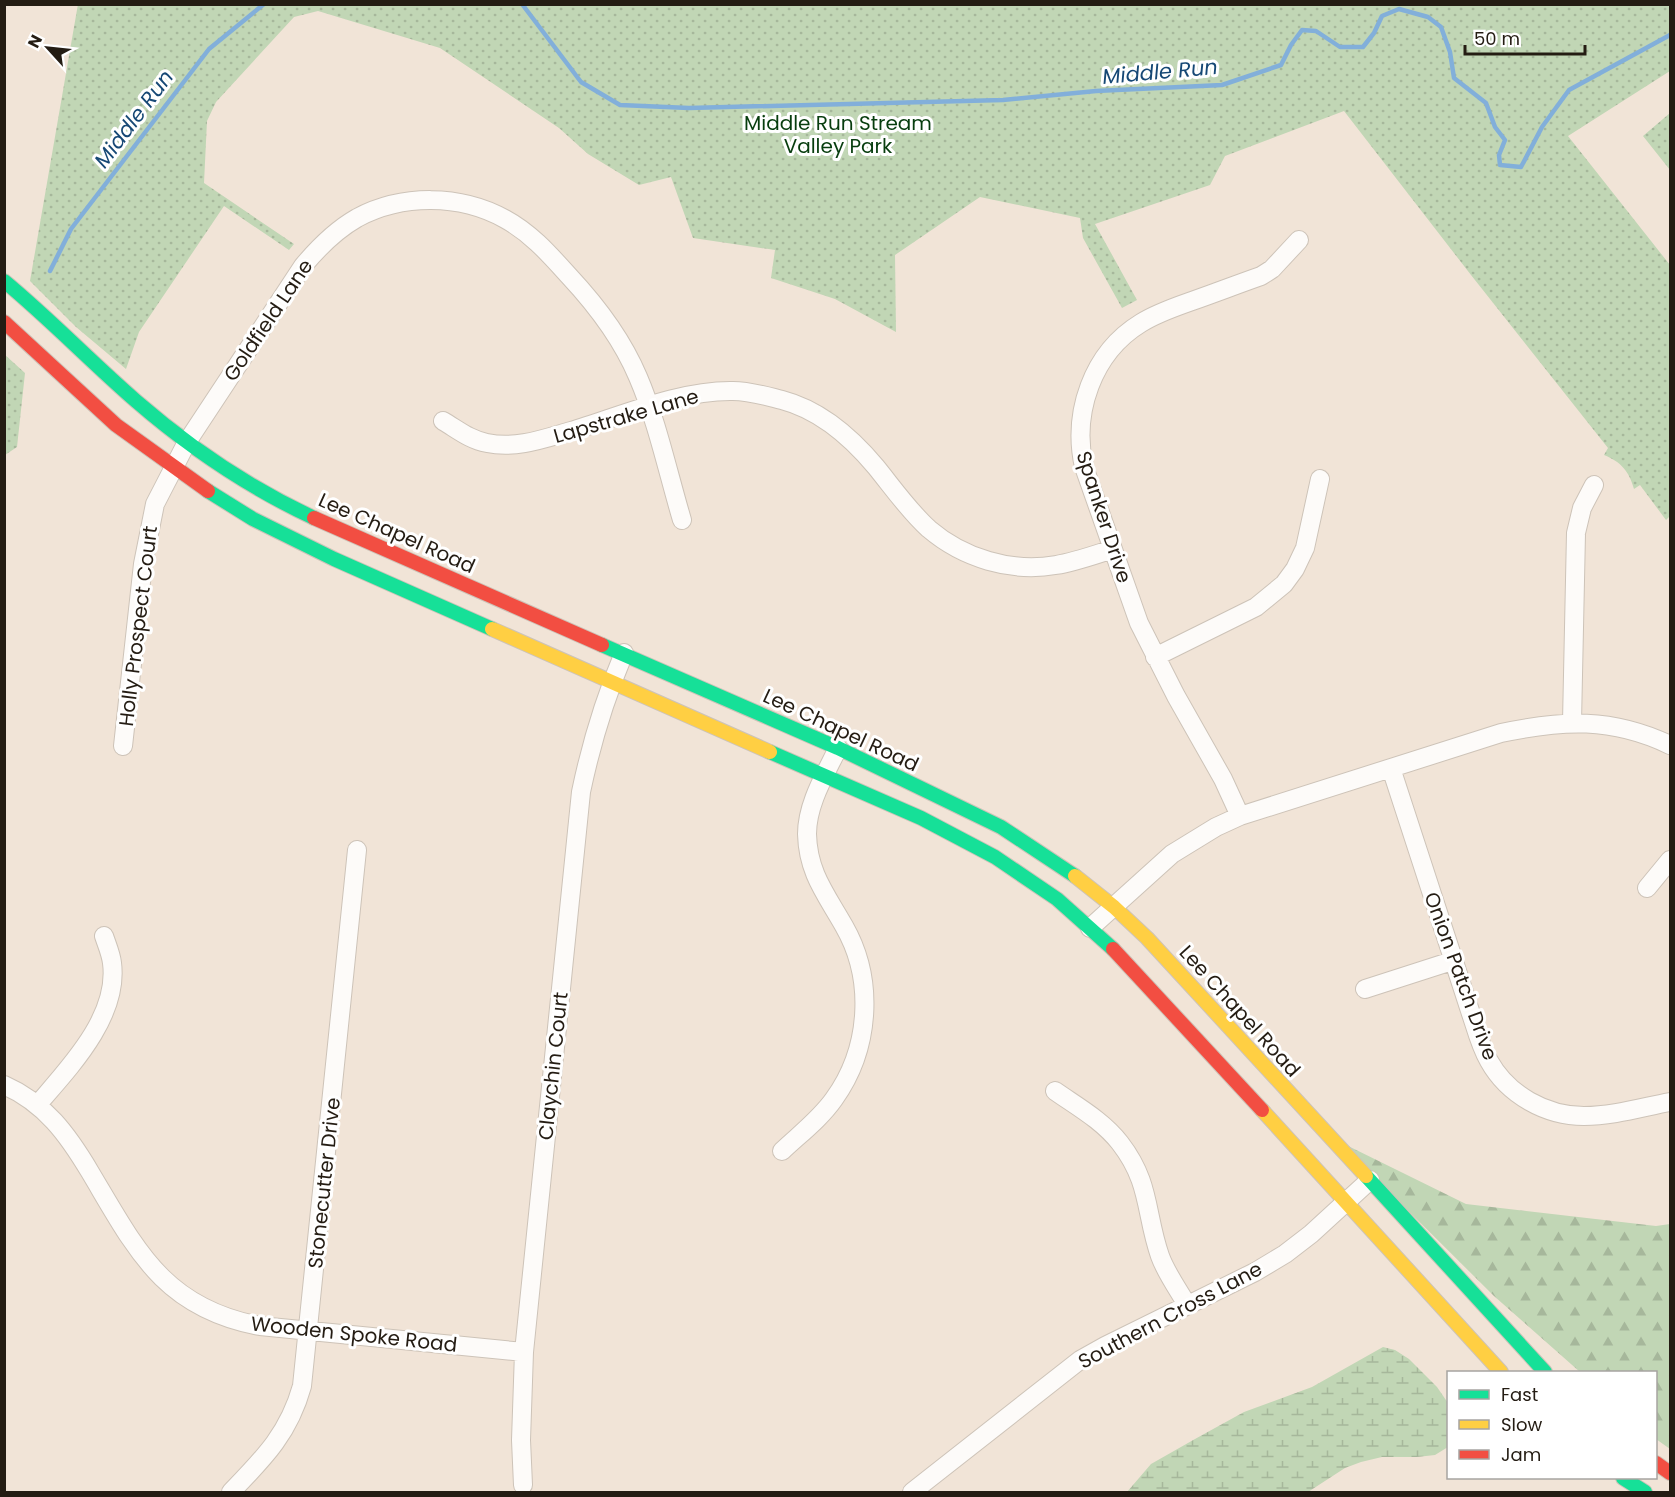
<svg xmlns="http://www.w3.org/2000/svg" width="1675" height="1497" font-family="Poppins,sans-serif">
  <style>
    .forest { fill: url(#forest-firs) }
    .wetland { fill: url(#wetland-marsh) }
    .park { fill: url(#park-dots) }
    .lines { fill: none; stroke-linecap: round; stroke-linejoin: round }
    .stream { stroke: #82afda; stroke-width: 4.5 }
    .street-casing { stroke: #cdc3b8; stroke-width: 20 }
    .fast-casing { stroke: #cdc3b8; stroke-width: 16 }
    .slow-casing { stroke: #cdc3b8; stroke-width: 16 }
    .jam-casing { stroke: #cdc3b8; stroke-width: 16 }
    .street { stroke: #fdfbf9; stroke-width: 18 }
    .fast { stroke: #16e098; stroke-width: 14 }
    .slow { stroke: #ffcf43; stroke-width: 14 }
    .jam { stroke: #f24e42; stroke-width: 14 }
    .labels { text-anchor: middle; stroke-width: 6; stroke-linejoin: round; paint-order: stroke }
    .park-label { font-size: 20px; fill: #073d0e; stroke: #fff }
    .street-label { font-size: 20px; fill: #241c13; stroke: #fff }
    .water-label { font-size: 21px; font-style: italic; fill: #164875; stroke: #fff }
  </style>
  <defs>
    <pattern id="forest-firs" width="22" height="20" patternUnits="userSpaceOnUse" patternTransform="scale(1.5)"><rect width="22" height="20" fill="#c1d6b5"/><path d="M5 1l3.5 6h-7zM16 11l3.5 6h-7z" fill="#a6b79b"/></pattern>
    <pattern id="wetland-marsh" width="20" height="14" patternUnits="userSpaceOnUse" patternTransform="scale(1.5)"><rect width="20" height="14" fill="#c1d6b5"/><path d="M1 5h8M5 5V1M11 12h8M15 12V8" fill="none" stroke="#a6b79b"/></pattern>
    <pattern id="park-dots" width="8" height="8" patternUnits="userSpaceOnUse" patternTransform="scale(1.5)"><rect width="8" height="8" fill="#c1d6b5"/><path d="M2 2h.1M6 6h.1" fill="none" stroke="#a6b79b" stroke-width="1.8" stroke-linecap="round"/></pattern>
  </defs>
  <rect width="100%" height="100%" fill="#f1e4d7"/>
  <path class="forest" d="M 1338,1141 L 1466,1204 L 1656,1226 L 1670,1224 L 1670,1449 L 1656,1439 L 1656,1372 L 1580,1372 L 1494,1296 Z"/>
  <path class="wetland" d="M 1383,1347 L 1395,1350 L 1409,1359 L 1437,1387 L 1448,1403 L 1448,1447 L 1435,1455 L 1417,1457 L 1382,1457 L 1361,1462 L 1345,1468 L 1308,1492 L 1127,1492 L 1151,1464 L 1195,1439 L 1244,1412 L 1312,1387 Z"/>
  <path class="park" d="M 78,4 L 1670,5 L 1670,71 L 1568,136 L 1670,265 L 1670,516 L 1666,520 L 1640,485 L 1634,489 C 1629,471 1621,462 1604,455 L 1608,448 L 1471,275 L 1344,111 L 1225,156 L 1210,185 L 1095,224 L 1137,300 L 1122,308 L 1083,238 L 1080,218 L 980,197 L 895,255 L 896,332 L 835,299 L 771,278 L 775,250 L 693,238 L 671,177 L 639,185 L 588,154 L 559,128 L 440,48 L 318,11 L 294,17 L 216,102 L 207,121 L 204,183 L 294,244 L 289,250 L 224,206 L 139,332 L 126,369 L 76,327 L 30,281 Z
    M 1670,113 L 1670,170 L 1643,136 Z
    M 4,354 L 25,373 L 17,447 L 5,455 Z"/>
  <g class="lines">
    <path class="stream" d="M 522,4 L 581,82 L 620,105 L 689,108 L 1003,100 L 1096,91 L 1222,85 L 1281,65 L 1291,45 L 1302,30 L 1316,31 L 1340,47 L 1363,47 L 1374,33 L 1382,16 L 1399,9 L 1428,17 L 1441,27 L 1450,52 L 1454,78 L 1486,103 L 1495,127 L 1505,140 L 1499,155 L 1500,165 L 1521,167 L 1542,127 L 1569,90 L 1670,35
      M 50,271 L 71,229 L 209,49 L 264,4"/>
    <g class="street-casing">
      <path id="street" d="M 443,421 C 457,429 470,440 487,443 C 516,449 543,439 571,431 C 621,416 680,390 733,391 C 750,391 766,396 782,400 C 820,410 851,437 876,467 C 893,488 909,511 929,529 C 963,558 1011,573 1056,565 C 1075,562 1094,555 1113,549
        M 1155,657 L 1256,607 L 1284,584 L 1295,569 L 1305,548 L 1320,479
        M 1572,722 L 1576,533 L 1582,508 L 1594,485
        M 123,746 L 143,564 L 155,504 L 187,442 L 303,266 C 318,248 336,230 357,218 C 402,194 460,194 505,219 C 531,233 550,255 569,276 C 597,306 622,339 638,377 C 657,421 668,473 682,520
        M 1391,768 L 1474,1023 C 1478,1036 1482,1049 1489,1061 C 1508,1095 1546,1116 1584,1116 C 1613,1116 1643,1107 1670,1102
        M 1240,816 L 1223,779 L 1176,696 L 1139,623 L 1084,467 C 1072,413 1092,353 1141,323 C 1157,313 1175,307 1192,301 C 1215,293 1238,284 1261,276 L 1272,269 L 1299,240
        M 1647,888 L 1670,860
        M 1090,928 L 1172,854 L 1216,827 L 1240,816 L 1501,733 C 1563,720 1611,717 1670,745
        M 1365,989 L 1452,961
        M 4,1085 C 45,1103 68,1135 90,1172 C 136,1249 163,1308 260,1326 L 524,1352
        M 1055,1091 C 1078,1107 1103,1121 1120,1143 C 1151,1183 1145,1213 1160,1256 C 1166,1273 1178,1289 1187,1305
        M 38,1104 C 70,1067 119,1016 112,963 C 111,954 107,945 104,936
        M 782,1151 C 800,1134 820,1119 834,1099 C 870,1049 875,980 844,926 C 826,894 808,873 807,834 C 807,804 825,775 838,748
        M 523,1485 L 521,1440 L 524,1352 L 581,792 C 591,744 605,698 624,653
        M 231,1492 C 264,1458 289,1433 302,1386 L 357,850
        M 912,1492 L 1080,1360 L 1105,1346 L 1255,1272 L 1285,1254 L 1311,1234 L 1370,1180"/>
    </g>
    <g class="fast-casing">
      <path id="fast" d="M 4,281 C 50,319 91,362 136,401 C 189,447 250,488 314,518
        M 208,491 L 253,519 L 334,559 L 492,629
        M 602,645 L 838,748 L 1001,827 L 1075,876
        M 770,752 L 921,818 L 995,857 L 1057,899 L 1113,949
        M 1366,1176 L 1545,1372
        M 1623,1478 L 1645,1492"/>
    </g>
    <g class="slow-casing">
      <path id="slow" d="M 492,629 L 770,752
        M 1075,876 L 1114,907 L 1147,938 L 1366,1176
        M 1262,1110 L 1501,1372"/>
    </g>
    <g class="jam-casing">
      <path id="jam" d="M 4,322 L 116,425 L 208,491
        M 314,518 L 602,645
        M 1113,949 L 1262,1110
        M 1656,1463 L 1670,1473"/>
    </g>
    <use href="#street" class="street"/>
    <use href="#fast" class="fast"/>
    <use href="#slow" class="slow"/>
    <use href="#jam" class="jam"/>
  </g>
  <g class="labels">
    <g class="park-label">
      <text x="838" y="130">Middle Run Stream<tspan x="838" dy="23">Valley Park</tspan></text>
    </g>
    <g class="street-label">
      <text transform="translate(268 320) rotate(-56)" y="7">Goldfield Lane</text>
      <text transform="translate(626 416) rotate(-16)" y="7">Lapstrake Lane</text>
      <text transform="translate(1104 517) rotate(72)" y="7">Spanker Drive</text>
      <text transform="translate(397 533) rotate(24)" y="7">Lee Chapel Road</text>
      <text transform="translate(138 626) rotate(-83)" y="7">Holly Prospect Court</text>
      <text transform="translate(841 730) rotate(25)" y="7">Lee Chapel Road</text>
      <text transform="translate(1461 976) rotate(70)" y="7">Onion Patch Drive</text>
      <text transform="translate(1240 1011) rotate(48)" y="7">Lee Chapel Road</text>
      <text transform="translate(553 1066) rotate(-84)" y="7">Claychin Court</text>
      <text transform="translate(324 1183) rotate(-84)" y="7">Stonecutter Drive</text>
      <text transform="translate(1170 1315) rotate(-28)" y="7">Southern Cross Lane</text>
      <text transform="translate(354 1334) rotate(6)" y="7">Wooden Spoke Road</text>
    </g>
    <g class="water-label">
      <text transform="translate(1160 72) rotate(-5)" y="7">Middle Run</text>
      <text transform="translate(134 119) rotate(-53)" y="7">Middle Run</text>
    </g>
  </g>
  <rect width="1675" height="1497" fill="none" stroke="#241c13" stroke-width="12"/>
  <rect x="1447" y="1371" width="210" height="108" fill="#ffffff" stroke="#a7a4a1" stroke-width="1.5"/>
  <rect x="1459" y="1390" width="30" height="9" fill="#16e098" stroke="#a7a4a1" stroke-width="1.5"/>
  <text x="1501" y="1401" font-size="18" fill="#241c13">Fast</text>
  <rect x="1459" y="1420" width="30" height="9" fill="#ffcf43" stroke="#a7a4a1" stroke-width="1.5"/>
  <text x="1501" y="1431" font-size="18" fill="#241c13">Slow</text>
  <rect x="1459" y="1450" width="30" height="9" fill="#f24e42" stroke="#a7a4a1" stroke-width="1.5"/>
  <text x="1501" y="1461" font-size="18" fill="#241c13">Jam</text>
  <g transform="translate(48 48) rotate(297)" stroke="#ffffff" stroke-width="4.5" paint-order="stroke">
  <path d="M0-4.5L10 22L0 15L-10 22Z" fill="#241c13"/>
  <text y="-9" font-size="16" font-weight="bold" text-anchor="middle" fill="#241c13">N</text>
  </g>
  <path d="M1465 45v9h120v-9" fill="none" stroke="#241c13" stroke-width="3"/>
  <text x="1474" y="45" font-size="18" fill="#241c13" stroke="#ffffff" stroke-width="4.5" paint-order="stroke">50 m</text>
</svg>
